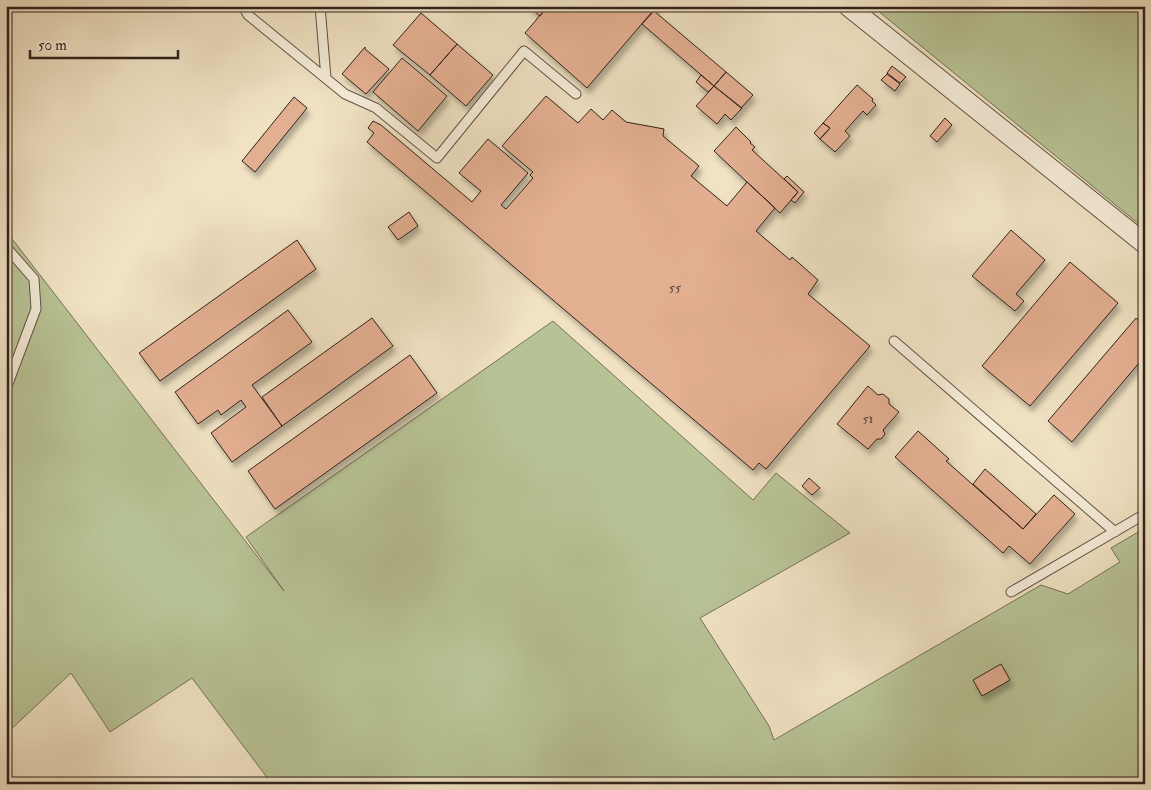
<svg xmlns="http://www.w3.org/2000/svg" width="1151" height="790" font-family="'IM FELL Double Pica',serif">
  <style>
    .green { fill: #b8c395; stroke: #747259 }
    .building { fill: #e3af91; stroke: #31221d; filter: url(#shadow) }
    .lines { fill: none; stroke-linecap: round; stroke-linejoin: round }
    .service-casing { stroke: #615246; stroke-width: 11 }
    .minor-casing { stroke: #615246; stroke-width: 21 }
    .service { stroke: #f5ecd8; stroke-width: 9 }
    .minor { stroke: #f5ecd8; stroke-width: 19 }
    .labels { text-anchor: middle; stroke-width: 4; stroke-linejoin: round; paint-order: stroke }
    .number-label { font-size: 14px; fill: #5e453a }
  </style>
  <defs>
    <filter id="shadow"><feDropShadow dx="3" dy="5.5" stdDeviation="2.5" flood-color="#0004"/></filter>
  </defs>
  <rect width="100%" height="100%" fill="#f0e2c3"/>
  <filter id="stains"><feTurbulence type="fractalNoise" baseFrequency=".004" numOctaves="4"/><feColorMatrix values="0 0 0 0 .2 0 0 0 0 .09 0 0 0 0 .02 0 0 0 .5 -.17"/></filter>
  <radialGradient id="worn" r=".72"><stop offset=".6" stop-color="#630" stop-opacity="0"/><stop offset="1" stop-color="#630" stop-opacity=".3"/></radialGradient>
  <path class="green" d="M 872,6 L 1145,6 L 1145,229 Z
    M 6,231 L 284,591 L 246,537 L 553,321 L 753,500 L 776,473 L 850,533 L 700,618 L 769,726 L 774,740 L 1041,585 L 1068,594 L 1120,562 L 1111,548 L 1145,528 L 1145,784 L 272,784 L 192,678 L 110,732 L 71,673 L 6,734 Z"/>
  <path class="building" d="M 528,6 L 548,6 L 540,16 Z
    M 548,6 L 657,6 L 587,88 L 525,33 Z
    M 654,11 L 726,72 L 714,86 L 642,24 Z
    M 421,13 L 457,44 L 430,75 L 393,45 Z
    M 457,44 L 493,75 L 466,106 L 430,75 Z
    M 365,47 L 365,49 L 389,69 L 366,94 L 342,74 Z
    M 402,58 L 447,96 L 418,131 L 373,92 Z
    M 892,66 L 906,77 L 900,83 L 887,73 Z
    M 726,72 L 753,95 L 741,108 L 714,86 Z
    M 887,74 L 900,84 L 895,91 L 881,80 Z
    M 701,75 L 714,86 L 708,92 L 696,82 Z
    M 857,85 L 873,99 L 872,101 L 876,105 L 867,115 L 863,111 L 845,131 L 850,136 L 835,152 L 820,139 L 830,128 L 823,123 Z
    M 714,86 L 742,108 L 731,120 L 725,114 L 717,124 L 696,106 Z
    M 546,96 L 578,123 L 591,109 L 603,120 L 612,110 L 626,122 L 664,129 L 663,136 L 699,166 L 691,176 L 727,206 L 747,182 L 775,208 L 756,231 L 790,260 L 792,257 L 818,280 L 808,294 L 870,346 L 766,469 L 759,463 L 753,470 L 367,142 L 374,133 L 368,128 L 373,121 L 381,125 L 472,202 L 481,191 L 459,173 L 488,139 L 528,173 L 501,205 L 506,209 L 533,178 L 530,175 L 533,172 L 502,146 Z
    M 294,97 L 307,108 L 255,172 L 242,161 Z
    M 945,118 L 952,125 L 937,142 L 930,136 Z
    M 823,123 L 830,128 L 820,139 L 814,133 Z
    M 736,127 L 751,142 L 750,143 L 755,147 L 752,150 L 798,192 L 780,213 L 714,151 Z
    M 787,176 L 804,192 L 795,203 L 791,200 L 798,192 L 784,179 Z
    M 409,212 L 418,226 L 398,240 L 388,227 Z
    M 1011,230 L 1045,260 L 1016,294 L 1024,301 L 1015,311 L 972,276 Z
    M 297,240 L 316,269 L 160,381 L 139,353 Z
    M 1070,262 L 1118,303 L 1030,406 L 982,366 Z
    M 288,310 L 312,342 L 252,385 L 282,426 L 232,462 L 211,433 L 246,407 L 241,400 L 221,415 L 218,410 L 198,424 L 175,392 Z
    M 372,318 L 393,346 L 282,426 L 262,397 Z
    M 1136,318 L 1145,326 L 1145,356 L 1072,442 L 1048,421 Z
    M 410,355 L 437,393 L 275,509 L 248,471 Z
    M 868,386 L 878,395 L 883,394 L 889,399 L 889,404 L 899,412 L 883,430 L 885,434 L 881,439 L 877,439 L 868,449 L 837,424 Z
    M 918,431 L 949,459 L 946,461 L 1023,529 L 1054,495 L 1075,514 L 1030,564 L 1009,546 L 1003,553 L 895,457 Z
    M 985,469 L 1036,514 L 1023,529 L 973,484 Z
    M 809,478 L 820,488 L 812,495 L 802,486 Z
    M 1001,664 L 1010,680 L 982,696 L 973,680 Z"/>
  <g class="lines">
    <g class="service-casing">
      <path id="service" d="M 243,6 L 248,15 L 345,94 L 376,108 L 437,158 L 524,51 L 576,94
        M 320,6 L 326,78
        M 6,247 L 34,279 L 36,309 L 6,389
        M 894,341 L 1115,532
        M 1011,592 L 1145,514"/>
    </g>
    <g class="minor-casing">
      <path id="minor" d="M 848,6 L 1145,244"/>
    </g>
    <use href="#service" class="service"/>
    <use href="#minor" class="minor"/>
  </g>
  <g class="labels">
    <g class="number-label">
      <text x="675" y="292">55</text>
      <text x="868" y="423">51</text>
    </g>
  </g>
  <rect width="1151" height="790" fill="none" stroke="#f0e2c3" stroke-width="25"/>
  <rect x="8" y="8" width="1136" height="775" fill="none" stroke="#31221d" stroke-width="2.5"/>
  <rect x="12" y="12" width="1126" height="765" fill="none" stroke="#31221d"/>
  <path d="M30 50v8h148v-8" fill="none" stroke="#31221d" stroke-width="2.5"/>
  <text x="38" y="50" font-size="15" fill="#31221d" stroke="#f5ecd8" stroke-width="4" paint-order="stroke">50 m</text>
  <rect width="100%" height="100%" filter="url(#stains)"/>
  <rect width="100%" height="100%" fill="url(#worn)"/>
</svg>
